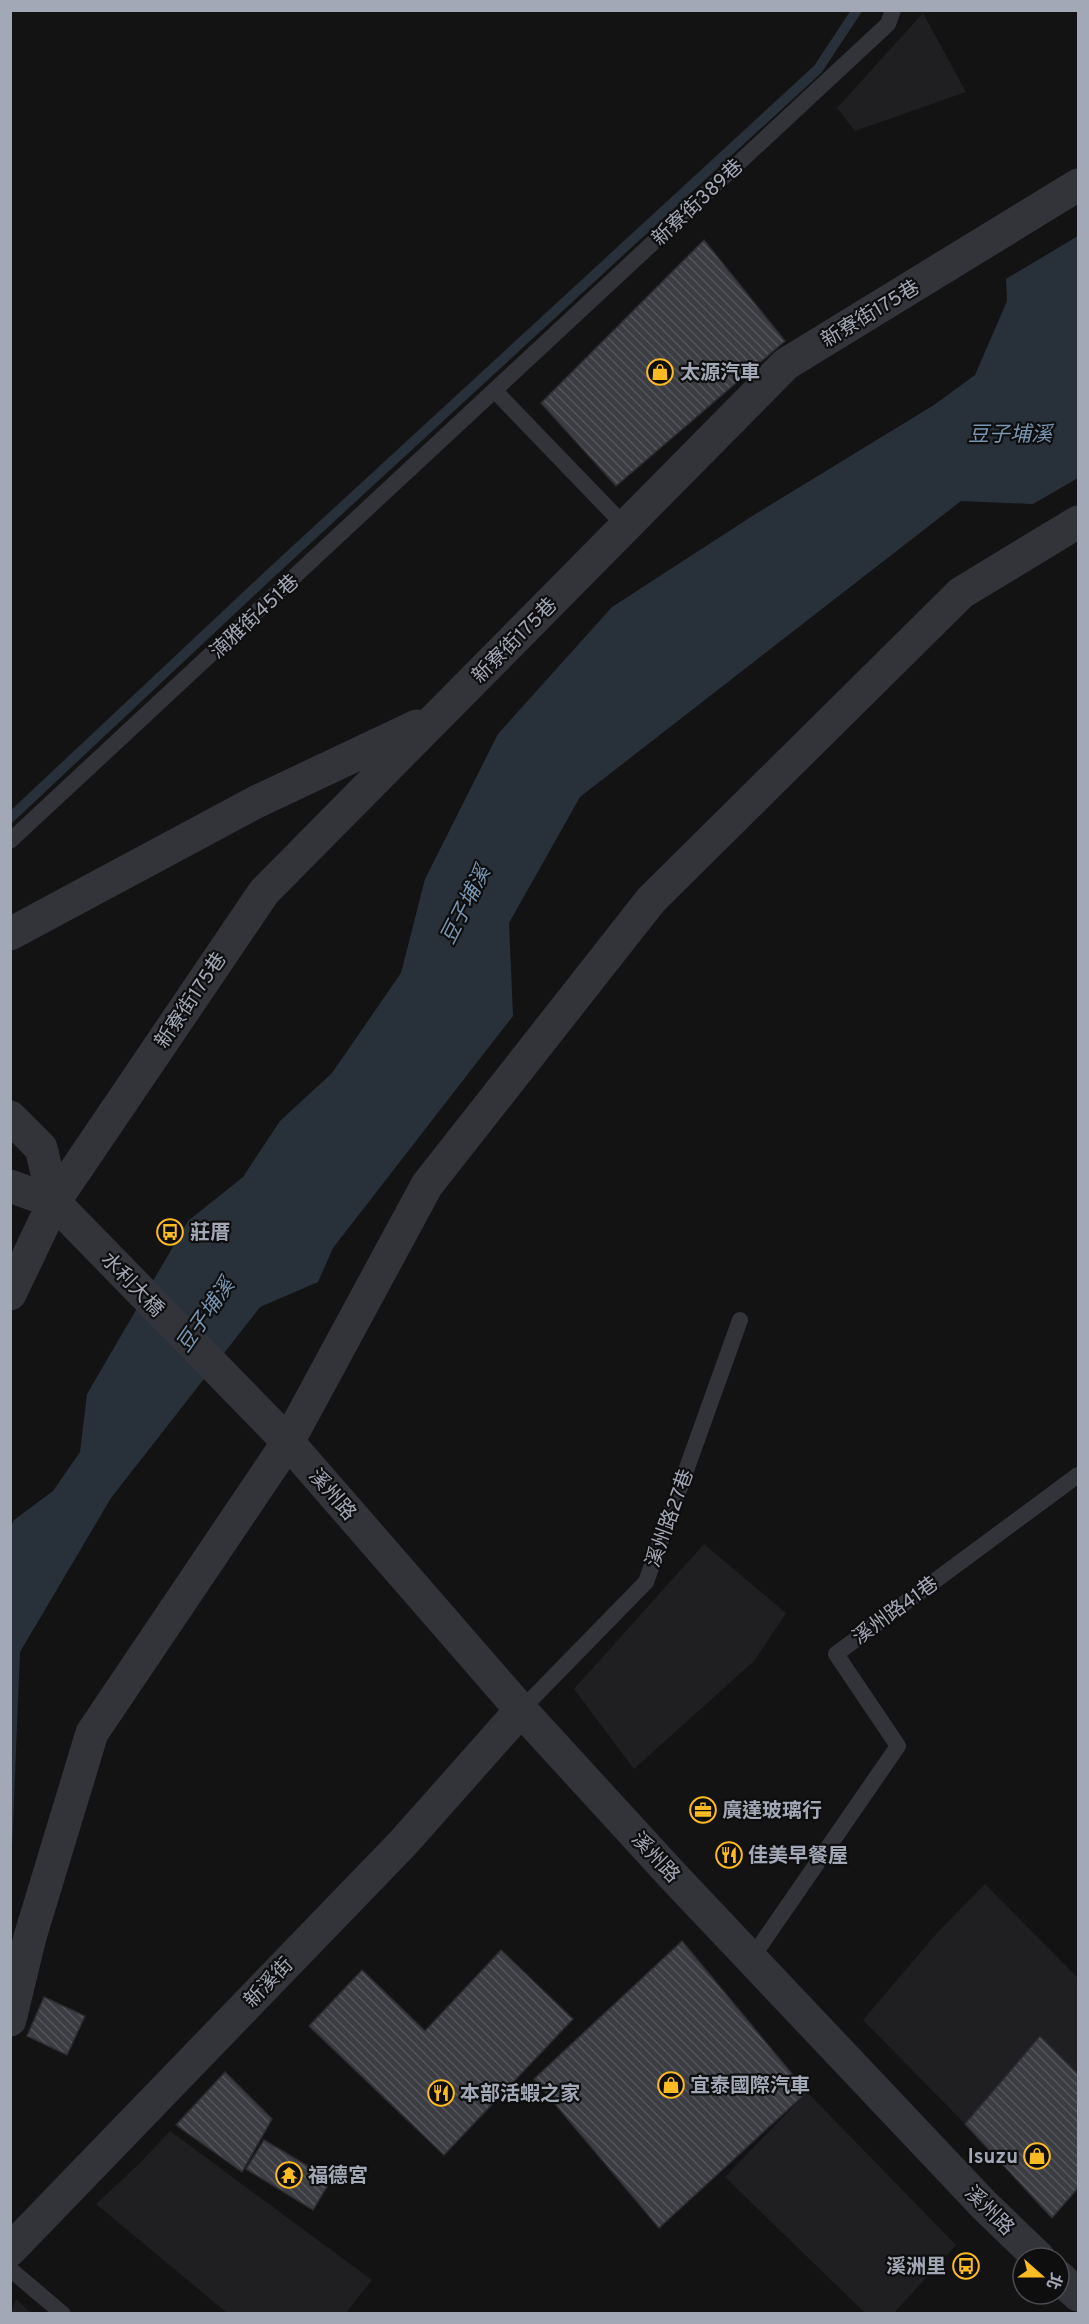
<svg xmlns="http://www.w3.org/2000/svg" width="1089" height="2324" font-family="Overpass,'Noto Sans TC',sans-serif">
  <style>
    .built { fill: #1f1f21 }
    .water { fill: #283139 }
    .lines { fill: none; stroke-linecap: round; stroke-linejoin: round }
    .stream { stroke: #283139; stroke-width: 10 }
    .building { fill: url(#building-back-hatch); stroke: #2d2c31; stroke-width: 1.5 }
    .service { stroke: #33343a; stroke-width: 16 }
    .minor { stroke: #33343a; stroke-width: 33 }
    .tertiary { stroke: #33343a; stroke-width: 33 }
    .labels { text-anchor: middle; stroke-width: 4.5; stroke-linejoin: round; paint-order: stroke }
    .street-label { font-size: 20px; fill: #a3a8b6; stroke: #0e0e0f }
    .poi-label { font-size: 20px; font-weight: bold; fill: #a3a8b6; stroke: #0e0e0f; text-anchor: start }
    .water-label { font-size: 21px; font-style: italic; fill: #7896b3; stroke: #0e0e0f }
  </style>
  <defs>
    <pattern id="building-back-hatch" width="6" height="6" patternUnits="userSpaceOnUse" patternTransform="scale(1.5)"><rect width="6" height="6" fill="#3c3d42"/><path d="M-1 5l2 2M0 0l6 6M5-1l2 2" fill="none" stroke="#55565b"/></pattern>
  </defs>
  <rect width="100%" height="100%" fill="#131314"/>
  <path class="built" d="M 923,13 L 966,92 L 855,131 L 837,108 Z
    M 704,1544 L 786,1613 L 754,1661 L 634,1769 L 574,1689 Z
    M 985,1884 L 1078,1978 L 1078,2074 L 1040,2036 L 965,2124 L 863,2020 L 937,1933 Z
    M 807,2092 L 956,2245 L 894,2313 L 865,2313 L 725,2177 Z
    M 170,2131 L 372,2280 L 346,2313 L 227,2313 L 96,2204 L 140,2163 Z
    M 16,2299 L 31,2313 L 11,2313 Z"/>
  <path class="water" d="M 1078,236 L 1078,478 L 1033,504 L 961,501 L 580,797 L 509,923 L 513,1016 L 333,1248 L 318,1282 L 260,1307 L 111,1498 L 20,1652 L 11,1873 L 11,1526 L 14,1520 L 53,1491 L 80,1452 L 87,1394 L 188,1221 L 243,1177 L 280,1121 L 332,1073 L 401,973 L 425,879 L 498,734 L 612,607 L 757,513 L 934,405 L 975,375 L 1007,301 L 1006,279 Z"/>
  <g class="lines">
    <path class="stream" d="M 10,818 L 273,571 L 818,69 L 857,10"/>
  </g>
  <path class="building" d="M 704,240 L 785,341 L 616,486 L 541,403 Z
    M 682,1941 L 807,2092 L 659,2228 L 534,2079 Z
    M 501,1950 L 573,2019 L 444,2155 L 309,2026 L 362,1970 L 425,2031 Z
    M 44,1997 L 85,2016 L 67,2055 L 27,2036 Z
    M 1040,2036 L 1078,2074 L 1078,2188 L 1052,2218 L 965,2124 Z
    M 225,2072 L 272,2119 L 242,2172 L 176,2125 Z
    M 264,2140 L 331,2180 L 313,2210 L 246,2169 Z"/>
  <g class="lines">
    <path class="service" d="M 495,391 L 626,527
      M 10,841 L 888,24 L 893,10
      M 521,1710 L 646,1582 L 740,1320
      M 751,1959 L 898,1746 L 836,1654 L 1078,1475
      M 10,2269 L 63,2314"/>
    <path class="minor" d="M 10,934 L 256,802 L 417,726
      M 10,1294 L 54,1202 L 264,892 L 786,364 L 1078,185
      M 10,2020 L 30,1937 L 92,1733 L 288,1442 L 427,1185 L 651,900 L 961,593 L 1078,522"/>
    <path class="tertiary" d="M 10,1117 L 41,1148 L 54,1202
      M 10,1186 L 54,1202 L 288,1442 L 521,1710 L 673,1876 L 984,2205 L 1039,2258
      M 10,2250 L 403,1843 L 521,1710
      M 1059,2277 L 1078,2295"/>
  </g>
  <defs>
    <g id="shop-ring" transform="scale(1.35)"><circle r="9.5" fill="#0e0e0f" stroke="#fcba23" stroke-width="1.5"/><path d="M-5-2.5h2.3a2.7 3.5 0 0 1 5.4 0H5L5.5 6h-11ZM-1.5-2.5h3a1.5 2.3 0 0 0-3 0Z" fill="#fcba23"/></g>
    <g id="bus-ring" transform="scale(1.35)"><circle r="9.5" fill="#0e0e0f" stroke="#fcba23" stroke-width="1.5"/><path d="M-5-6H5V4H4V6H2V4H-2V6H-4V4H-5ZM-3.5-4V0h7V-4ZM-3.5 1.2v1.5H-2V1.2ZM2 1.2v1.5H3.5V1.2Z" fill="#fcba23"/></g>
    <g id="office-ring" transform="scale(1.35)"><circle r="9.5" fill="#0e0e0f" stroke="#fcba23" stroke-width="1.5"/><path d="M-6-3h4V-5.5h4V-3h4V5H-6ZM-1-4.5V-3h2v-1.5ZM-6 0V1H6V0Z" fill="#fcba23"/></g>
    <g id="restaurant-ring" transform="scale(1.35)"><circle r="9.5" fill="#0e0e0f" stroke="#fcba23" stroke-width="1.5"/><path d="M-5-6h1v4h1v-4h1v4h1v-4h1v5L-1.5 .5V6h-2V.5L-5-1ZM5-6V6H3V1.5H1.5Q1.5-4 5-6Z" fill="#fcba23"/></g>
    <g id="temple-ring" transform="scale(1.35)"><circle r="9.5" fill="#0e0e0f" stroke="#fcba23" stroke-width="1.5"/><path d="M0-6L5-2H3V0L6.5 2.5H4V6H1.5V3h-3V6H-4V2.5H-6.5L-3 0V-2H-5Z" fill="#fcba23"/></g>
  </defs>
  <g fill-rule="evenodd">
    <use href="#shop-ring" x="660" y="372"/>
    <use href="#bus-ring" x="170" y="1232"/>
    <use href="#office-ring" x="703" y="1810"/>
    <use href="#restaurant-ring" x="729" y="1855"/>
    <use href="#shop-ring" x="671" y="2085"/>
    <use href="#restaurant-ring" x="441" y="2093"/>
    <use href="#shop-ring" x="1037" y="2156"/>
    <use href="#temple-ring" x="289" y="2175"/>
    <use href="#bus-ring" x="966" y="2266"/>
  </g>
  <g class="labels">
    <g class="street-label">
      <text transform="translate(697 202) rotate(-43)" y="7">新寮街389巷</text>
      <text transform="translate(870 313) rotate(-31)" y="7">新寮街175巷</text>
      <text transform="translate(254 616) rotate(-43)" y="7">湳雅街451巷</text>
      <text transform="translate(514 640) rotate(-45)" y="7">新寮街175巷</text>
      <text transform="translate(190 1000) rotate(-56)" y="7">新寮街175巷</text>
      <text transform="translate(133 1284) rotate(46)" y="7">水利大橋</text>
      <text transform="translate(333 1494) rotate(49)" y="7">溪州路</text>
      <text transform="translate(669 1518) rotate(-70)" y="7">溪州路27巷</text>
      <text transform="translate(895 1610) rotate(-36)" y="7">溪州路41巷</text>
      <text transform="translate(656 1857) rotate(47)" y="7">溪州路</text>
      <text transform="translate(268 1982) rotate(-46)" y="7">新溪街</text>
      <text transform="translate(990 2210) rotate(45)" y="7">溪州路</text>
    </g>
    <g class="poi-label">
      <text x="680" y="379">太源汽車</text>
      <text x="190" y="1239">莊厝</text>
      <text x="722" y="1817">廣達玻璃行</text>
      <text x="748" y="1862">佳美早餐屋</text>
      <text x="690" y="2092">宜泰國際汽車</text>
      <text x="460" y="2100">本部活蝦之家</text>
      <text x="1018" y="2163" text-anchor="end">Isuzu</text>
      <text x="308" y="2182">福德宮</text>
      <text x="946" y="2273" text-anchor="end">溪洲里</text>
    </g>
    <g class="water-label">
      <text x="1010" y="441">豆子埔溪</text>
      <text transform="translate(465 905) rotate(-63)" y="7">豆子埔溪</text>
      <text transform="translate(205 1315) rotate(-55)" y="7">豆子埔溪</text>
    </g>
  </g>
  <rect width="1089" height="2324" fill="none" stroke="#a3a8b6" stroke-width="24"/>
  <g transform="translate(1041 2276) rotate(111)"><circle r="28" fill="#0e0e0f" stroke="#4a4c52" stroke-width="1.5"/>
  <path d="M0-4.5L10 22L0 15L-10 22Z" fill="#fcba23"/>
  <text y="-9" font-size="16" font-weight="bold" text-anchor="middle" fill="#a3a8b6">北</text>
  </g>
</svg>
